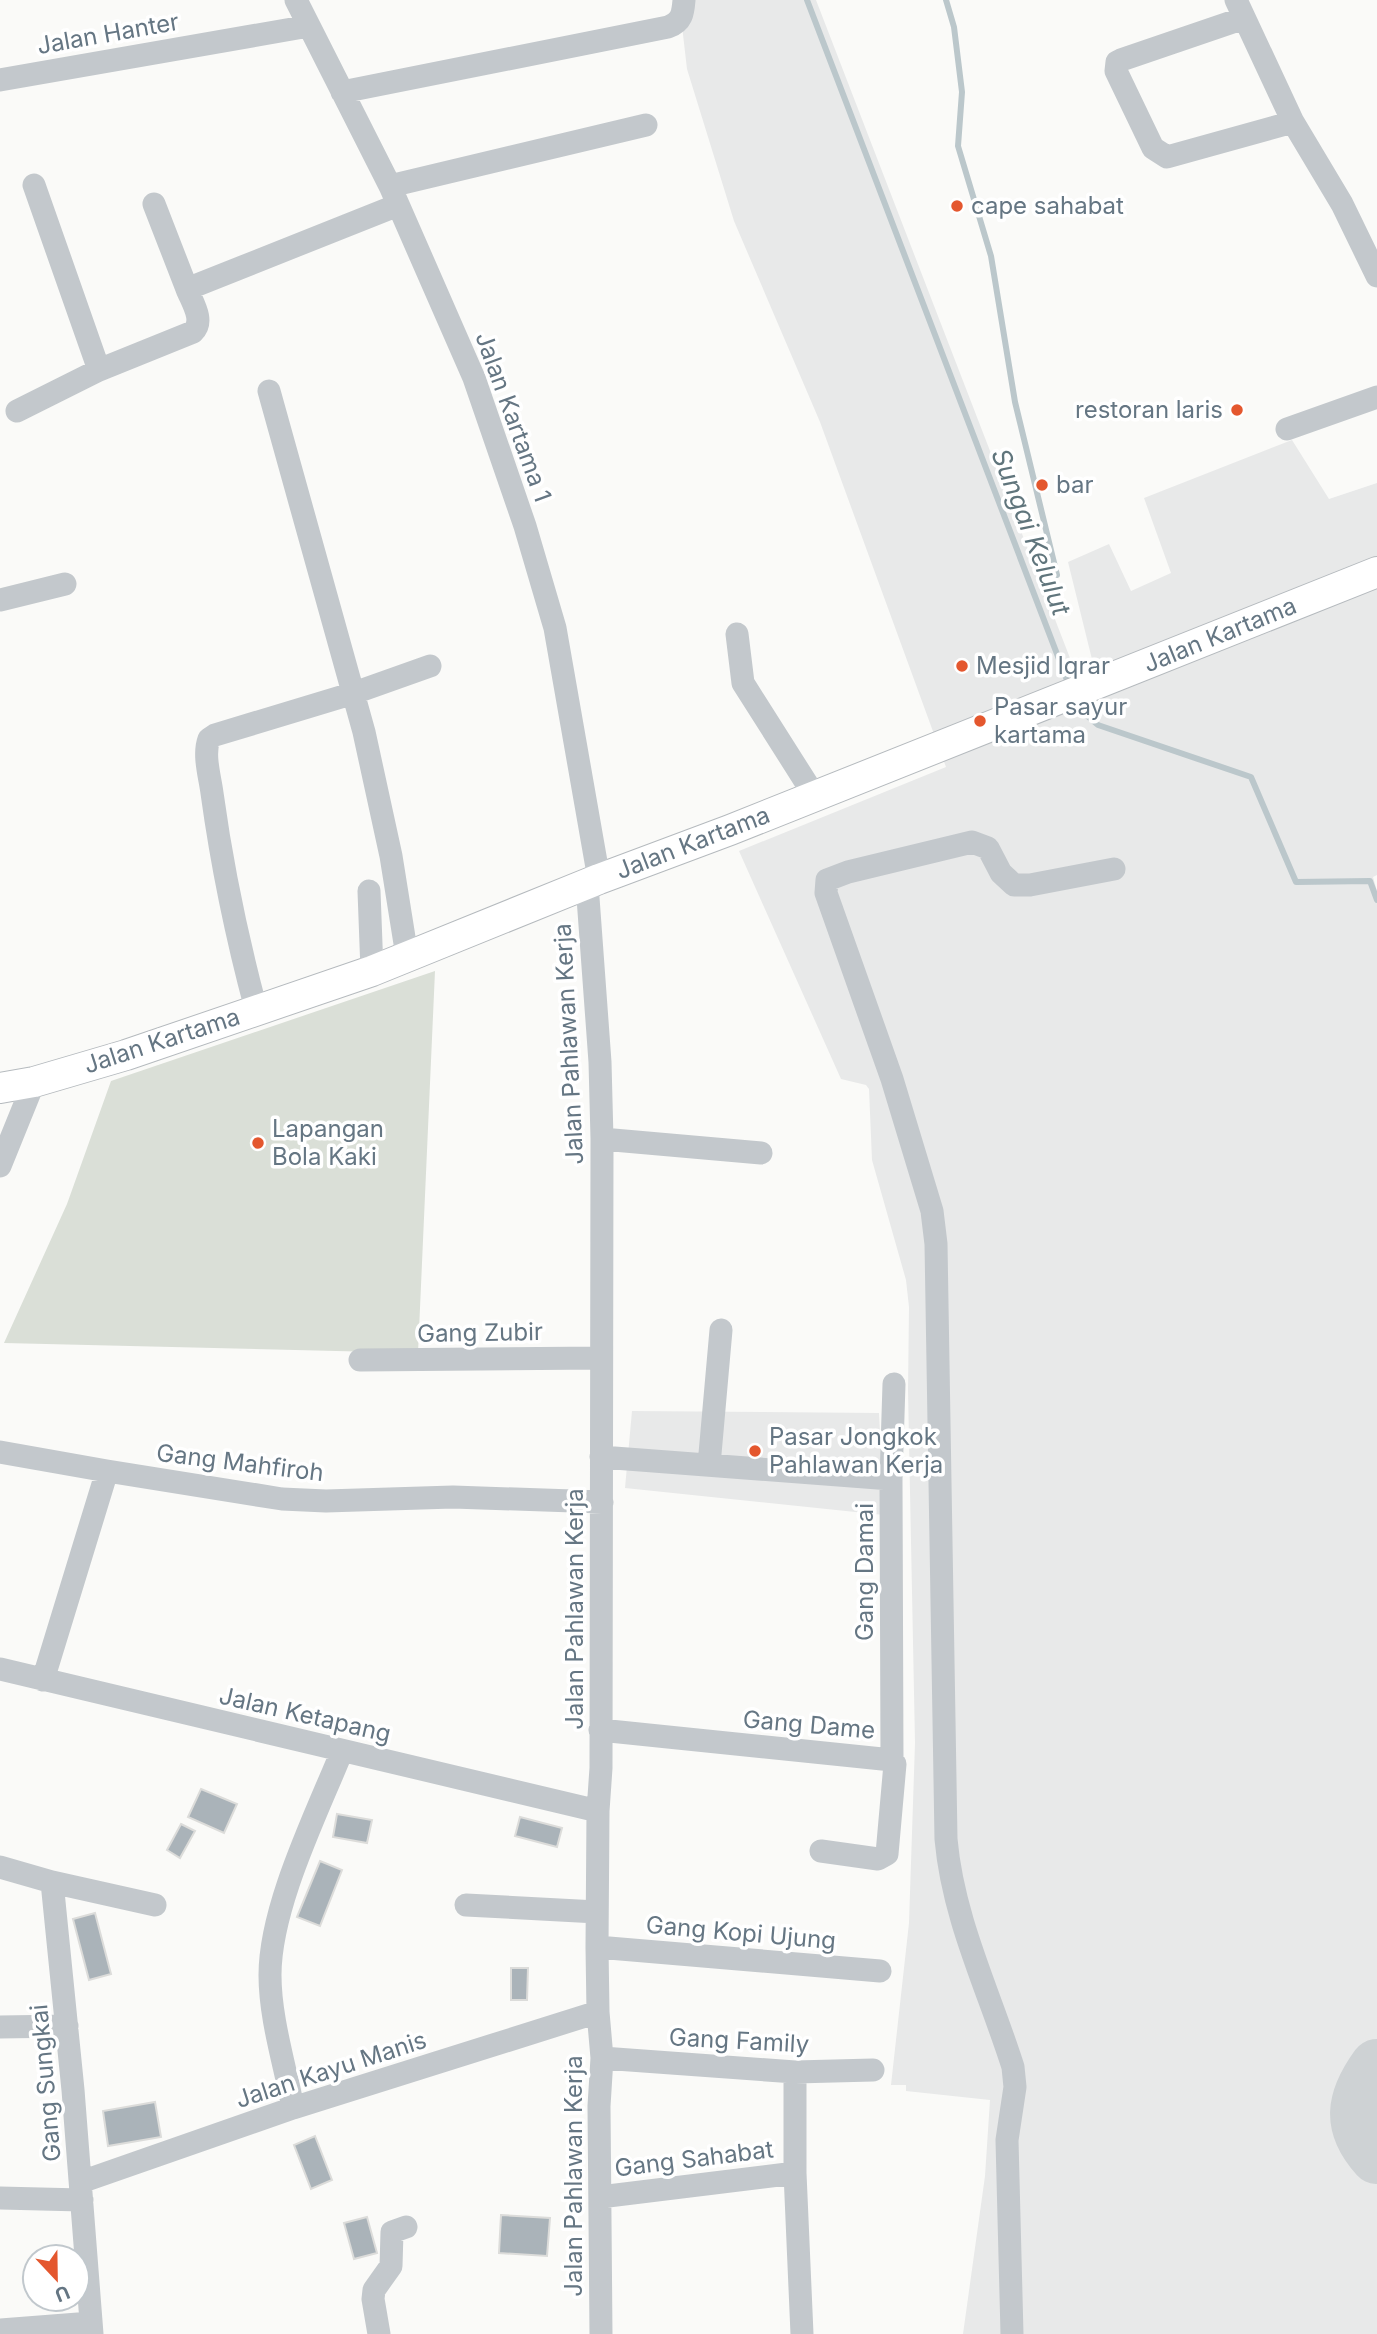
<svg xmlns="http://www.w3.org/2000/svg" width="1377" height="2334" font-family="Inter,sans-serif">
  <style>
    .built { fill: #e8e9e9 }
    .green { fill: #dadfd7 }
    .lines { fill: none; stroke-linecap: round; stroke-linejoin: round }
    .stream { stroke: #bbc7cb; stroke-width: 6 }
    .taxiway { stroke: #ced2d4; stroke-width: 54 }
    .building { fill: #aab3b9; stroke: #dcdcda; stroke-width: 2 }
    .major-casing { stroke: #b5babe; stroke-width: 32 }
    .minor { stroke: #c3c8cc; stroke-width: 23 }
    .major { stroke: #fff; stroke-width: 30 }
    .poi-dot { fill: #e4572e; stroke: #fff; stroke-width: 2.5 }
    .labels { text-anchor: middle; stroke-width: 7; stroke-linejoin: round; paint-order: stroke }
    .street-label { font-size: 24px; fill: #657683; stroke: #fff }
    .poi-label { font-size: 24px; fill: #657683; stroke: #fff; text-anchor: start }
    .water-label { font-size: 26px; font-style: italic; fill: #60757c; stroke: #fff }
  </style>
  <rect width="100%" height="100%" fill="#fafaf8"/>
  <path class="built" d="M 679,0 L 816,0 L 1090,710 L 1103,704 L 1068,562 L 1109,544 L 1131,591 L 1171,573 L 1144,498 L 1292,440 L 1329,499 L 1377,483 L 1377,875 L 1373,877 L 1377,891 L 1377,2334 L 963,2334 L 985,2176 L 990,2100 L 906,2091 L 906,2085 L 891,2085 L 909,1923 L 915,1743 L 908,1390 L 909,1307 L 906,1280 L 872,1160 L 869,1089 L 866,1085 L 841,1079 L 739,851 L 946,767 L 820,422 L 734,221 L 687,69 Z
    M 632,1411 L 879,1413 L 884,1515 L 625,1488 Z"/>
  <path class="green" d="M 435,971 L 418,1353 L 4,1343 L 67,1204 L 111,1081 Z"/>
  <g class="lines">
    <path class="stream" d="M 807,0 L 1070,688
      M 946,0 L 954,27 L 962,92 L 958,146 L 991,256 L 1015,402 L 1057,575
      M 1075,701 L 1078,708 L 1098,725 L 1251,777 L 1296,882 L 1370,881 L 1377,900"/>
    <path class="taxiway" d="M 1377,2066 C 1353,2099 1348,2125 1377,2157"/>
  </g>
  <path class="building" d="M 201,1789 L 237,1804 L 224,1833 L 188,1817 Z
    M 337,1814 L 372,1820 L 367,1843 L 333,1837 Z
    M 520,1817 L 562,1828 L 557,1847 L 515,1836 Z
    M 181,1824 L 195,1831 L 180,1858 L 167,1850 Z
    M 320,1861 L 342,1870 L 320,1926 L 297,1917 Z
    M 95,1913 L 111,1974 L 89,1980 L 73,1919 Z
    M 511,1968 L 528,1968 L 527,2000 L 511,2000 Z
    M 155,2102 L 161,2137 L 108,2146 L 103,2111 Z
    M 315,2136 L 332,2180 L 311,2189 L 294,2145 Z
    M 501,2215 L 550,2218 L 547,2256 L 499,2253 Z
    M 367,2217 L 377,2253 L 354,2259 L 344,2223 Z"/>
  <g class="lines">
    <g class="major-casing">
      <path id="major" d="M 0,1088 L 34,1082 L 126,1055 L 372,971 L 599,879 L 730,830 L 1377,572"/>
    </g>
    <path class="minor" d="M 296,0 L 390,186 L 474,378 L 525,526 L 555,628 L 599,879
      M 1236,0 L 1293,122 L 1342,204 L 1377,276
      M 1244,18 L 1121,60 L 1117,62 L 1116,71 L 1153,148 L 1167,157 L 1293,122
      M 0,80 L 309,26
      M 342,92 L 668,27 C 682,22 683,13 684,0
      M 34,185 L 99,370
      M 390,186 L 646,125
      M 154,204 L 187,289
      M 269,391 L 364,732 L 391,856 L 407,956
      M 17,411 L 99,370 L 193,332 C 205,321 192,302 187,289 L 398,205
      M 1287,429 L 1377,397
      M 0,600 L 65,584
      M 737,634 L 743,683 L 814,795
      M 587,884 L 600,1062 L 602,1139 L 601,1768 L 598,1811 L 597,1947 L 598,2012 L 602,2058 L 599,2106 L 601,2334
      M 369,891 L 372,971
      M 256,1009 C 237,938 222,866 212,793 C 210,777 203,755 209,739 L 215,735 L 354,693 L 430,666
      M 602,1139 L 761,1153
      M 0,1166 L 34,1082
      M 360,1360 L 601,1358
      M 0,1452 L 107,1471 L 282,1499 L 326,1501 L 453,1497 L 602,1502
      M 601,1457 L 891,1479
      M 709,1465 L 721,1330
      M 0,1669 L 598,1811
      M 43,1680 L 107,1471
      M 600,1730 L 892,1760 L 895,1764 L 887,1854 L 878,1859 L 821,1851
      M 892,1760 L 891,1479 L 894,1384
      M 0,1867 L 52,1882 L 73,2090 L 92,2334
      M 52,1882 L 155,1905
      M 466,1905 L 597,1912
      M 597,1947 L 880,1971
      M 0,2027 L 67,2026
      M 602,2058 L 795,2072 L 873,2070
      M 795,2072 L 795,2173 L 802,2334
      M 293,2108 C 285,2065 270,2019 270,1975 C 270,1907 316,1815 342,1751
      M 81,2182 L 293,2108 L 598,2012
      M 600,2197 L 795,2173
      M 0,2198 L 82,2200
      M 0,2330 L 91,2323
      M 379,2334 L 373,2299 L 374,2290 L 391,2266 L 392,2232 L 406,2227
      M 1012,2334 L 1007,2140 L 1015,2087 L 1013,2067 C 989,1991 953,1919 946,1839 L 936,1244 L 932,1211 L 892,1079 L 826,893 L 827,880 L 848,872 L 972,842 L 988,848 L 1001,873 L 1014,885 L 1030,885 L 1114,869"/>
    <use href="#major" class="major"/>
  </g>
  <g class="poi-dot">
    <circle cx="957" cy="206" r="7"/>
    <circle cx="1237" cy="410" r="7"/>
    <circle cx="1042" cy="485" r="7"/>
    <circle cx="962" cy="666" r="7"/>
    <circle cx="980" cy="721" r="7"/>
    <circle cx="258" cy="1143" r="7"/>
    <circle cx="755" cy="1451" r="7"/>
  </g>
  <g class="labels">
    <g class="street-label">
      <text transform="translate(108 34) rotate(-10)" y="8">Jalan Hanter</text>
      <text transform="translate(513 417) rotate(70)" y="8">Jalan Kartama 1</text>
      <text transform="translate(1220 635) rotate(-22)" y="8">Jalan Kartama</text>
      <text transform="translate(693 843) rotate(-21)" y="8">Jalan Kartama</text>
      <text transform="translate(162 1041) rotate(-18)" y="8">Jalan Kartama</text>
      <text transform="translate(569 1044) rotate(-93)" y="8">Jalan Pahlawan Kerja</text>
      <text transform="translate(480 1333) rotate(-1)" y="8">Gang Zubir</text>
      <text transform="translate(240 1463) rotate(7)" y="8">Gang Mahfiroh</text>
      <text transform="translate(865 1572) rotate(-90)" y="8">Gang Damai</text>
      <text transform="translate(575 1609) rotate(-90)" y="8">Jalan Pahlawan Kerja</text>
      <text transform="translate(305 1715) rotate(13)" y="8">Jalan Ketapang</text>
      <text transform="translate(809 1725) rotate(5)" y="8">Gang Dame</text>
      <text transform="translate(741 1933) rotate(5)" y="8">Gang Kopi Ujung</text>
      <text transform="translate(739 2041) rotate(3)" y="8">Gang Family</text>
      <text transform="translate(331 2070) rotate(-18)" y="8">Jalan Kayu Manis</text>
      <text transform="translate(46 2083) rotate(-95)" y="8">Gang Sungkai</text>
      <text transform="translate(694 2159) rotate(-7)" y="8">Gang Sahabat</text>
      <text transform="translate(574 2176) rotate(-90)" y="8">Jalan Pahlawan Kerja</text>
    </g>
    <g class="poi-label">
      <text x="971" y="214">cape sahabat</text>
      <text x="1223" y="418" text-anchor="end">restoran laris</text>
      <text x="1056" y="493">bar</text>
      <text x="976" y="674">Mesjid Iqrar</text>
      <text x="994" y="715">Pasar sayur<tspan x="994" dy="28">kartama</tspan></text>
      <text x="272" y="1137">Lapangan<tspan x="272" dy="28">Bola Kaki</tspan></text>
      <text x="769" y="1445">Pasar Jongkok<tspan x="769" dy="28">Pahlawan Kerja</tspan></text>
    </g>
    <g class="water-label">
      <text transform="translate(1031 532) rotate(69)" y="9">Sungai Kelulut</text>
    </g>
  </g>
  <g transform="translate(56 2278) rotate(158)"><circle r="33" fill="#ffffff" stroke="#c1c8cd" stroke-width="2"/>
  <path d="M0-5L12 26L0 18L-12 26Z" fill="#e4572e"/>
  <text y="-10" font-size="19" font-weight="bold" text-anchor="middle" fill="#657683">U</text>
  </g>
</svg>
